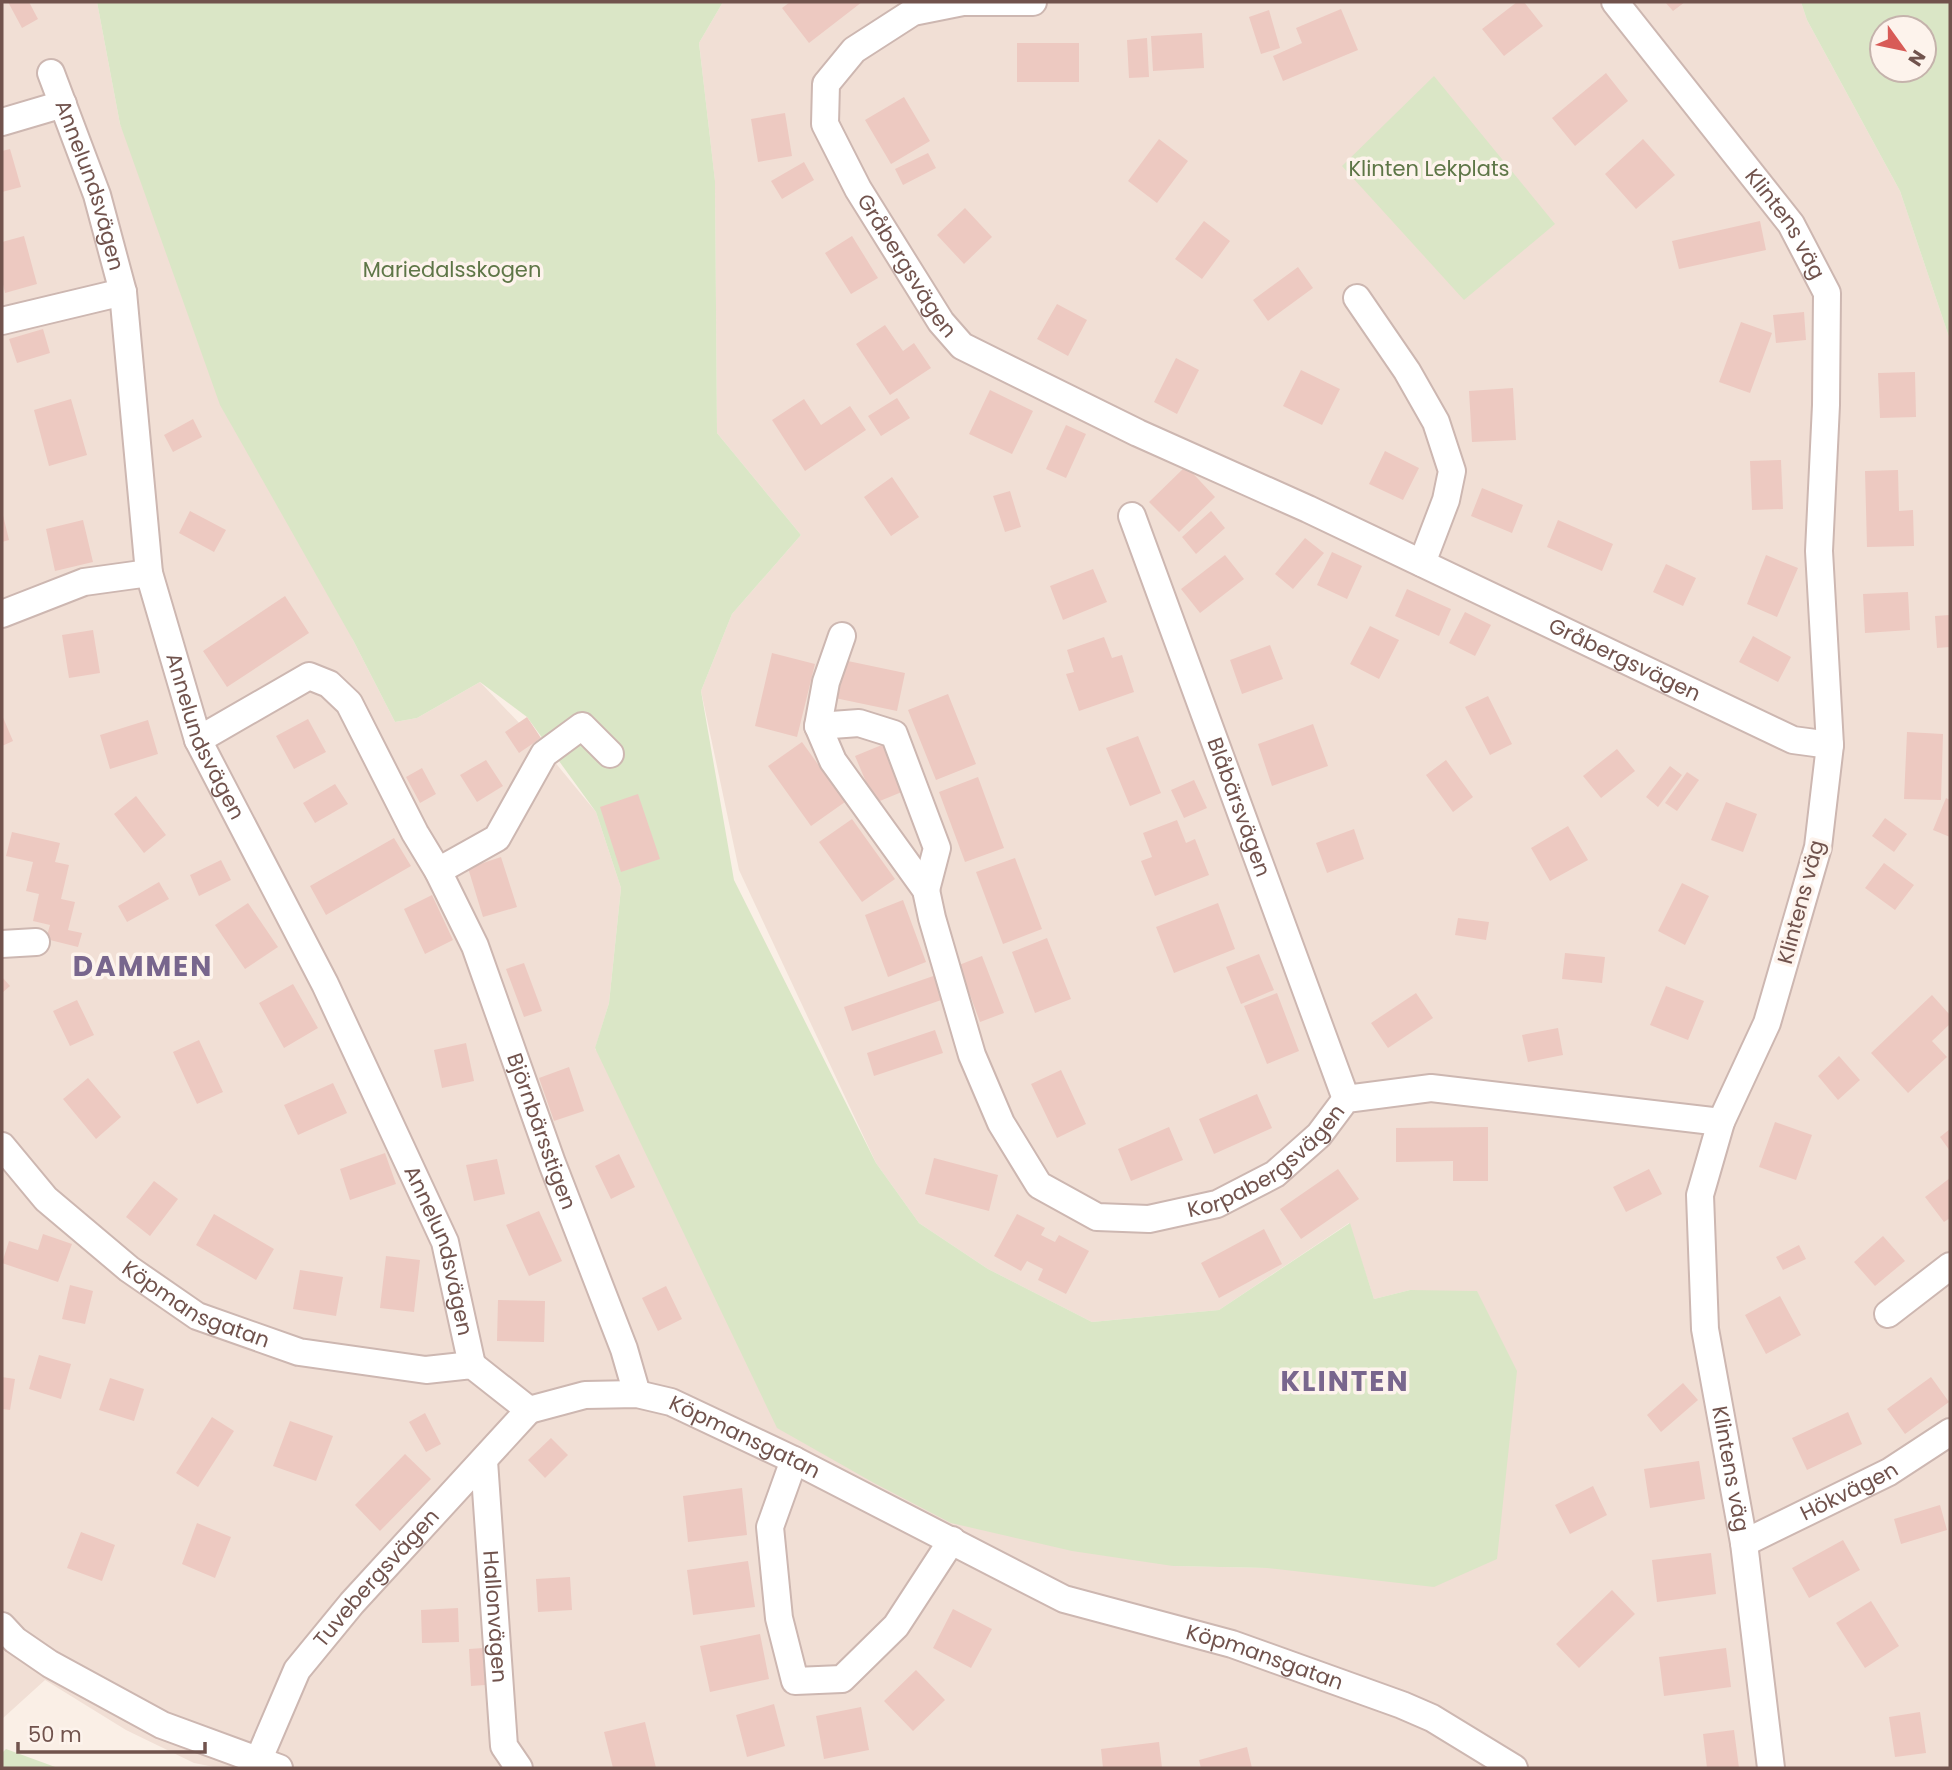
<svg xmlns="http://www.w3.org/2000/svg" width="1952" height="1770" font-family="Poppins,sans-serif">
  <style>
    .residential { fill: #f1dfd5 }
    .green { fill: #dae6c6; fill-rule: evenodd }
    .building { fill: #edc9c1 }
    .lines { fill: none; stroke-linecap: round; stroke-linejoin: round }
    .minor-casing { stroke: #cdb7b1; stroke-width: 30 }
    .minor { stroke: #fff; stroke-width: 26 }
    .labels { text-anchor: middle; stroke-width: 7; stroke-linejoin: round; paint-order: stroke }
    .park-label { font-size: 21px; fill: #5e7647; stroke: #fdf3ec }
    .street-label { font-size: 21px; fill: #71534d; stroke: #fdf3ec }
    .district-label { font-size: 28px; font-weight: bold; letter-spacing: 2px; fill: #78668d; stroke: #fdf3ec }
  </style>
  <rect width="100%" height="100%" fill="#faefe6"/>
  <path class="residential" d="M 2,2 L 97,2 L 120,124 L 353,640 L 395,722 L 417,718 L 480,682 L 544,749 L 596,812 L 621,888 L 609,1003 L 595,1049 L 1173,1566 L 1267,1568 L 1410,1290 L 1374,1299 L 1349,1223 L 1219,1310 L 1092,1322 L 988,1269 L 919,1223 L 876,1163 L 739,870 L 701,691 L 732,614 L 801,535 L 717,433 L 715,181 L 699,43 L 723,2 L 1801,2 L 1807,20 L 1900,191 L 1950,340 L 1950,1768 L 219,1768 L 194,1763 L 126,1730 L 45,1680 L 2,1719 Z"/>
  <path class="green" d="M 97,2 L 723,2 L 699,43 L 715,181 L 717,433 L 801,535 L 732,614 L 701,691 L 734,880 L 876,1163 L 919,1223 L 988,1269 L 1092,1322 L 1219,1310 L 1350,1223 L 1374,1299 L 1410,1290 L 1477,1291 L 1517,1371 L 1497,1559 L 1434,1587 L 1267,1568 L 1173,1566 L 1072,1551 L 951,1523 L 874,1483 L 777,1428 L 595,1048 L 609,1003 L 621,888 L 596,812 L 527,717 L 480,682 L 417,718 L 395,722 L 353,640 L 220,405 L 120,124 Z
    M 1801,2 L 1950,2 L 1950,340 L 1900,191 L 1807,20 ZM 1882,28 L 1924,28 L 1924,70 L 1882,70 Z
    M 1434,76 L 1555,224 L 1464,300 L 1342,166 Z
    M 6,1749 L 58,1768 L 2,1768 L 2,1753 Z"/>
  <path class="building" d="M 8,2 L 29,2 L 38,19 L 22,28 Z
    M 790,2 L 862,2 L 809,43 L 782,8 Z
    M 1517,2 L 1524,2 L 1543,26 L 1504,56 L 1482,29 Z
    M 1665,2 L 1685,2 L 1673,11 Z
    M 1341,9 L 1358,50 L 1283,81 L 1273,56 L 1302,43 L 1296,28 Z
    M 1269,10 L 1280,48 L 1261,54 L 1249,17 Z
    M 1202,33 L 1204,68 L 1153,71 L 1151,36 Z
    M 1147,38 L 1149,77 L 1129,78 L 1127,40 Z
    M 1017,43 L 1079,43 L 1079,82 L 1017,82 Z
    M 1606,73 L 1628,101 L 1575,146 L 1552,118 Z
    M 904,97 L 930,141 L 891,164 L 865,120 Z
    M 785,113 L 792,156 L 758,162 L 751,119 Z
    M 1159,139 L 1188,161 L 1157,203 L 1128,181 Z
    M 1643,139 L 1675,175 L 1636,209 L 1605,174 Z
    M 10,149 L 21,187 L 2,192 L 2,151 Z
    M 928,153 L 936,168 L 903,185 L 895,169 Z
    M 804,162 L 814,180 L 782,199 L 771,181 Z
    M 965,208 L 992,237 L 964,264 L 937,235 Z
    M 1204,221 L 1230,241 L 1202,279 L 1175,259 Z
    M 1760,221 L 1766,250 L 1679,269 L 1672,241 Z
    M 24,236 L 37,284 L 5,293 L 2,280 L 2,242 Z
    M 852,236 L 878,278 L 851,294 L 825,253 Z
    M 1298,267 L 1313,288 L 1268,321 L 1253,300 Z
    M 1057,304 L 1087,320 L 1068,356 L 1037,339 Z
    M 1804,312 L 1806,340 L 1776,343 L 1773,315 Z
    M 1741,322 L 1772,333 L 1750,393 L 1719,382 Z
    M 885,325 L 903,351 L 914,343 L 931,368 L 890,395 L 856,344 Z
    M 43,329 L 50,353 L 17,363 L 9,339 Z
    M 1176,358 L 1199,370 L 1177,414 L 1154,402 Z
    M 1301,370 L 1340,389 L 1322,425 L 1283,406 Z
    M 1915,372 L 1916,417 L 1880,418 L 1878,373 Z
    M 1513,388 L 1516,440 L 1472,442 L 1469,391 Z
    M 990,390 L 1033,411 L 1012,454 L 969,434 Z
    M 897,398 L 910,418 L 881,436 L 868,416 Z
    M 71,399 L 87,455 L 49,466 L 34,410 Z
    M 804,399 L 821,425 L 850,406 L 866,430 L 805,471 L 772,420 Z
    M 193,419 L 202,437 L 173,452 L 164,435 Z
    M 1066,425 L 1086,434 L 1066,478 L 1046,469 Z
    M 1385,451 L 1419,468 L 1403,500 L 1369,484 Z
    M 1781,460 L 1783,509 L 1752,510 L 1750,461 Z
    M 1186,466 L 1215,497 L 1179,532 L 1149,502 Z
    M 1898,470 L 1899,511 L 1913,510 L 1914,546 L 1867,547 L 1865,471 Z
    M 892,477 L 919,517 L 891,536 L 864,497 Z
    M 1482,488 L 1523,505 L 1512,533 L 1471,516 Z
    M 1010,491 L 1021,527 L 1005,532 L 993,496 Z
    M 190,511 L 226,530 L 214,552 L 179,533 Z
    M 1211,511 L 1225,528 L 1196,554 L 1182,537 Z
    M 3,515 L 9,540 L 2,542 L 2,516 Z
    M 83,520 L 93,562 L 55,571 L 46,529 Z
    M 1558,520 L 1613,544 L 1602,571 L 1547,547 Z
    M 1305,538 L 1324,553 L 1293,589 L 1275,574 Z
    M 1332,552 L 1362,566 L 1347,599 L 1317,585 Z
    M 1225,555 L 1244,579 L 1200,613 L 1181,589 Z
    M 1766,555 L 1798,568 L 1777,617 L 1747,604 Z
    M 1666,564 L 1696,578 L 1683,606 L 1653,592 Z
    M 1093,569 L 1107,602 L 1063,620 L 1050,586 Z
    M 1407,589 L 1451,609 L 1439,636 L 1395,616 Z
    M 1908,592 L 1910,630 L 1865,633 L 1863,594 Z
    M 285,596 L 309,633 L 227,687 L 203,651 Z
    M 1465,612 L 1491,625 L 1475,656 L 1449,643 Z
    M 1950,615 L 1950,647 L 1937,648 L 1935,616 Z
    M 1370,626 L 1399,640 L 1379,679 L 1350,664 Z
    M 93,630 L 100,673 L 69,678 L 62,635 Z
    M 1753,636 L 1791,657 L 1778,682 L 1739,662 Z
    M 1104,637 L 1112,658 L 1122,655 L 1134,692 L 1079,711 L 1066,674 L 1074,672 L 1067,650 Z
    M 1270,645 L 1283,679 L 1242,694 L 1230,660 Z
    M 772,653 L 815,664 L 797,737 L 755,726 Z
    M 843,660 L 905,673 L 897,711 L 835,698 Z
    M 948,694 L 976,764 L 936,780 L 908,710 Z
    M 1488,696 L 1512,744 L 1490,755 L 1465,707 Z
    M 2,715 L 13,741 L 2,746 Z
    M 527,717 L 541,738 L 519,753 L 505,732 Z
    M 308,719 L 326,752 L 294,769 L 276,736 Z
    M 148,720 L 158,754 L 110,769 L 100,735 Z
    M 1313,724 L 1328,766 L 1272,786 L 1258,744 Z
    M 1907,732 L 1943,734 L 1941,800 L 1904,799 Z
    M 1138,736 L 1161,793 L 1130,806 L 1106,748 Z
    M 802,742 L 845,802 L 811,826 L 768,766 Z
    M 889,742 L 909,789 L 875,803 L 855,756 Z
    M 1617,749 L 1635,771 L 1601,798 L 1583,776 Z
    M 486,760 L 503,786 L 477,802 L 460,775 Z
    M 1446,760 L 1473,797 L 1453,812 L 1426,775 Z
    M 1670,766 L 1682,775 L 1658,807 L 1646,797 Z
    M 422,768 L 436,794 L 420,803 L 406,777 Z
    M 1687,772 L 1699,780 L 1677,811 L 1665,803 Z
    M 978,777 L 1004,848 L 965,862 L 939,792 Z
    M 1194,780 L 1207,808 L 1184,818 L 1171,790 Z
    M 335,784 L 348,804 L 315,823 L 303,803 Z
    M 638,794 L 660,859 L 621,872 L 600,807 Z
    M 136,796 L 166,835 L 144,853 L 114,814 Z
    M 1946,798 L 1950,800 L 1950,837 L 1933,830 Z
    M 1726,802 L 1757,814 L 1743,852 L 1711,840 Z
    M 1885,818 L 1907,834 L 1894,852 L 1872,836 Z
    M 852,819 L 895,879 L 862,902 L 819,842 Z
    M 1177,820 L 1186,843 L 1195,839 L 1209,875 L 1155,896 L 1141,861 L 1152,857 L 1143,833 Z
    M 1568,826 L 1588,860 L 1550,881 L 1531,848 Z
    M 1354,829 L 1364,859 L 1327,873 L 1316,843 Z
    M 12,832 L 60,843 L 55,862 L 69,865 L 61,899 L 75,902 L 68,930 L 82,933 L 78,947 L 46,939 L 50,925 L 33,921 L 39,894 L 26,891 L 33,862 L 6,856 Z
    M 394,838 L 411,866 L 326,915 L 310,886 Z
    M 501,857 L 517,907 L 483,917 L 468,868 Z
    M 1015,858 L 1042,929 L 1003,944 L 976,872 Z
    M 221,860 L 231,880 L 199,896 L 190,875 Z
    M 1884,863 L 1914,885 L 1895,910 L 1865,888 Z
    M 159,882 L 169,899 L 127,922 L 118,906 Z
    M 1682,883 L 1709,896 L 1685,945 L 1658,931 Z
    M 432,895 L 453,940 L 425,954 L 404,909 Z
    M 903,900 L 926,962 L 888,977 L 865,915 Z
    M 248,903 L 278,947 L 245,969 L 215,925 Z
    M 1218,903 L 1235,949 L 1174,973 L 1156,927 Z
    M 1458,918 L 1489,922 L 1486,940 L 1455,935 Z
    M 1047,938 L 1071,999 L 1035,1013 L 1012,952 Z
    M 1565,953 L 1605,957 L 1602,983 L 1562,979 Z
    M 1259,954 L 1274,990 L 1241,1004 L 1226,967 Z
    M 982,956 L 1004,1013 L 980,1022 L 959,965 Z
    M 524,963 L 542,1011 L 524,1017 L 506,969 Z
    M 942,973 L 950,997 L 852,1031 L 844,1007 Z
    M 2,977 L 10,986 L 2,993 Z
    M 293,984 L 318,1028 L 284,1048 L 259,1003 Z
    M 1666,986 L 1704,1001 L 1688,1040 L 1650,1025 Z
    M 1277,993 L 1299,1051 L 1267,1064 L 1244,1006 Z
    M 1416,993 L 1433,1018 L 1388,1048 L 1371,1023 Z
    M 1932,995 L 1950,1015 L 1950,1024 L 1932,1041 L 1947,1057 L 1908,1093 L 1871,1053 Z
    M 77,1000 L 94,1035 L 70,1046 L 53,1011 Z
    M 1558,1028 L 1563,1055 L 1528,1062 L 1522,1035 Z
    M 935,1030 L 943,1053 L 874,1076 L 867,1053 Z
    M 199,1040 L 223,1092 L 197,1104 L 173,1052 Z
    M 466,1043 L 474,1081 L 442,1088 L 434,1050 Z
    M 1839,1056 L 1860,1080 L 1838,1100 L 1818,1076 Z
    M 569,1067 L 584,1111 L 554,1121 L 539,1078 Z
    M 1061,1070 L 1086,1124 L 1057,1138 L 1031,1084 Z
    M 88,1078 L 121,1117 L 96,1139 L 63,1099 Z
    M 333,1083 L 347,1113 L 298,1135 L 284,1105 Z
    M 1257,1094 L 1272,1128 L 1214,1154 L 1199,1119 Z
    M 1775,1122 L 1812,1135 L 1796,1180 L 1759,1167 Z
    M 1169,1127 L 1183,1160 L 1131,1181 L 1118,1149 Z
    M 1488,1127 L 1488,1181 L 1453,1181 L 1453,1161 L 1396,1162 L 1396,1128 Z
    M 1950,1129 L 1950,1151 L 1940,1137 Z
    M 385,1153 L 396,1184 L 350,1200 L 340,1169 Z
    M 619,1154 L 635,1187 L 611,1199 L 595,1166 Z
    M 934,1158 L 998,1175 L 989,1211 L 925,1194 Z
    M 497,1159 L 505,1194 L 474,1201 L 466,1165 Z
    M 1338,1169 L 1359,1199 L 1301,1239 L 1280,1209 Z
    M 1649,1169 L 1662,1194 L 1626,1212 L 1613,1187 Z
    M 1950,1178 L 1950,1218 L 1944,1222 L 1925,1197 Z
    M 154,1181 L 178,1199 L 150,1236 L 126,1217 Z
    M 539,1211 L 562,1261 L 529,1276 L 506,1225 Z
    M 214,1214 L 274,1249 L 256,1280 L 196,1245 Z
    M 1017,1214 L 1045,1228 L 1041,1235 L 1055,1242 L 1059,1235 L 1089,1251 L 1066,1294 L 1038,1280 L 1043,1269 L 1027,1261 L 1021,1271 L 994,1256 Z
    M 1264,1229 L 1282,1264 L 1219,1298 L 1201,1263 Z
    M 43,1234 L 72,1244 L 58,1282 L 2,1263 L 9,1241 L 38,1250 Z
    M 1883,1236 L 1905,1261 L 1875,1286 L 1854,1262 Z
    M 1799,1245 L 1806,1259 L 1783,1270 L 1776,1257 Z
    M 386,1256 L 420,1260 L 414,1312 L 380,1308 Z
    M 300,1270 L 343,1277 L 336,1316 L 293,1309 Z
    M 70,1285 L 93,1291 L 85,1324 L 62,1319 Z
    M 666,1286 L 682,1319 L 658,1331 L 642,1298 Z
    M 1780,1296 L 1801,1335 L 1766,1354 L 1745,1315 Z
    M 498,1300 L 545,1301 L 544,1342 L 497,1341 Z
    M 39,1355 L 71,1364 L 61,1399 L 29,1389 Z
    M 2,1377 L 15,1379 L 10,1410 L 2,1409 Z
    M 1931,1377 L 1949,1402 L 1905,1434 L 1887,1409 Z
    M 110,1378 L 144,1389 L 134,1421 L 99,1410 Z
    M 1683,1383 L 1698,1400 L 1661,1432 L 1647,1415 Z
    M 1848,1412 L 1862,1444 L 1807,1470 L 1792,1438 Z
    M 425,1413 L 441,1444 L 426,1452 L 409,1422 Z
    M 212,1417 L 234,1431 L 198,1487 L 176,1473 Z
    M 290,1421 L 333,1436 L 316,1481 L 273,1466 Z
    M 551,1438 L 568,1455 L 545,1478 L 528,1460 Z
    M 405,1454 L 431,1479 L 380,1531 L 355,1505 Z
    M 1699,1461 L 1705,1499 L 1650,1508 L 1644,1469 Z
    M 1593,1486 L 1607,1515 L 1570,1534 L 1555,1505 Z
    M 742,1488 L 747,1535 L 688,1542 L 683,1496 Z
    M 1940,1505 L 1947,1530 L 1901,1544 L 1894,1519 Z
    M 197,1523 L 231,1537 L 215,1578 L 182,1564 Z
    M 81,1532 L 115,1545 L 102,1581 L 67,1568 Z
    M 1843,1540 L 1860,1570 L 1809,1598 L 1792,1568 Z
    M 1711,1553 L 1716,1594 L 1657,1602 L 1652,1560 Z
    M 748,1561 L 755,1607 L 693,1615 L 687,1570 Z
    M 570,1577 L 572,1610 L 538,1612 L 536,1579 Z
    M 1612,1590 L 1635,1614 L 1579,1668 L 1556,1644 Z
    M 1871,1601 L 1899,1646 L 1865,1668 L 1836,1623 Z
    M 458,1608 L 459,1642 L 422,1643 L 421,1610 Z
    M 953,1609 L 992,1629 L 971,1668 L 933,1648 Z
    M 760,1634 L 769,1679 L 710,1692 L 700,1646 Z
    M 483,1648 L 485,1685 L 471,1686 L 469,1649 Z
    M 1726,1648 L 1731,1687 L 1664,1696 L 1659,1657 Z
    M 916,1670 L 945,1700 L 913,1731 L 884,1701 Z
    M 774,1704 L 785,1746 L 747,1757 L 736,1715 Z
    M 861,1707 L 869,1750 L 824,1759 L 816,1716 Z
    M 1920,1712 L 1926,1753 L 1895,1757 L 1889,1717 Z
    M 645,1722 L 656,1768 L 613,1768 L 604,1732 Z
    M 1734,1730 L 1739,1768 L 1707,1768 L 1703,1734 Z
    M 1159,1742 L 1162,1768 L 1103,1768 L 1101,1749 Z
    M 1247,1747 L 1252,1768 L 1201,1768 L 1199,1760 Z"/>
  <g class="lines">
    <g class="minor-casing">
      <g id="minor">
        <path id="s1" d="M 1033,2 L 963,2 L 913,12 L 854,50 L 826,84 L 825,124 L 858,189 L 941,322 L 962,346 L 1138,433 L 1308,509 L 1793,740 L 1830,745"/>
        <path id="s2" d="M 1615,2 L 1791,224 L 1827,293 L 1826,405 L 1819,551 L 1830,745 L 1818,847 L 1767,1023 L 1721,1122 L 1700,1195 L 1705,1329 L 1744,1543 L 1771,1768"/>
        <path id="s3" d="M 51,73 L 97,195 L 123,292 L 149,573 L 198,740 L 325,984 L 445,1242 L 472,1365"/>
        <path d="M 2,122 L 63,104"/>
        <path d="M 1357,298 L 1407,371 L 1436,422 L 1452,471 L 1446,500 L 1422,563"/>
        <path d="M 2,321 L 123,292"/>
        <path id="s4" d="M 1132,516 L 1346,1099"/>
        <path d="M 2,614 L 84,582 L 149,573"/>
        <path id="s5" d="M 842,636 L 826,682 L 818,726 L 833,761 L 926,890 L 932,918 L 972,1055 L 1001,1123 L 1039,1185 L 1097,1217 L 1149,1219 L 1217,1204 L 1275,1174 L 1319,1135 L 1346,1099 L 1431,1088 L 1721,1122"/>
        <path d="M 818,726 L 859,723 L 894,734 L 937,848 L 926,890"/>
        <path id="s6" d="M 198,740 L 309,676 L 329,684 L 349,703 L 415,833 L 438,871 L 475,946 L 552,1163 L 624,1349 L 637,1394"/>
        <path d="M 438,871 L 497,838 L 544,754 L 582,726 L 610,754"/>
        <path d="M 2,944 L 36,942"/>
        <path id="s7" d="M 2,1146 L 46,1199 L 129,1269 L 197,1316 L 299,1352 L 426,1370 L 472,1365 L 529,1410 L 585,1395 L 637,1394 L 671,1402 L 794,1460 L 1064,1599 L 1232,1644 L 1402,1705 L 1432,1718 L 1514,1768"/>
        <path d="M 1888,1314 L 1950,1266"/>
        <path d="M 794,1460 L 770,1527 L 779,1618 L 795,1681 L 842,1679 L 896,1626 L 952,1540"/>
        <path id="s8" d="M 484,1461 L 504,1746 L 519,1768"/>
        <path id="s9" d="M 1744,1543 L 1889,1472 L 1950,1432"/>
        <path d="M 2,1626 L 15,1640 L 50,1664 L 162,1725 L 279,1768"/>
        <path id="s10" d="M 255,1768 L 297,1670 L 352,1603 L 529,1410"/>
      </g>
    </g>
    <use href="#minor" class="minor"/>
  </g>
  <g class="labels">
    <g class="park-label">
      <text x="1429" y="176">Klinten Lekplats</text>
      <text x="452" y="277">Mariedalsskogen</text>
    </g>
    <g class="street-label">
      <text dy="7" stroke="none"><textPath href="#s3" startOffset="119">Annelundsvägen</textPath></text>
      <text dy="7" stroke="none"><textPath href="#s2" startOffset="280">Klintens väg</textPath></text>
      <text dy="7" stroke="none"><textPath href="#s1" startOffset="439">Gråbergsvägen</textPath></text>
      <text dy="7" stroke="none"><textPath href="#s1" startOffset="1270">Gråbergsvägen</textPath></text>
      <text dy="7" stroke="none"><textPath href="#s3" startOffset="686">Annelundsvägen</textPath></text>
      <text dy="7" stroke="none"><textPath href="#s4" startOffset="310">Blåbärsvägen</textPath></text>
      <text transform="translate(1801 902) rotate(-75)" y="7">Klintens väg</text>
      <text dy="7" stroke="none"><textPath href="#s6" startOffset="648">Björnbärsstigen</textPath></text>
      <text dy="7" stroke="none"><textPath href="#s5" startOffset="861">Korpabergsvägen</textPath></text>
      <text dy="7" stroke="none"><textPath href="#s3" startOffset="1253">Annelundsvägen</textPath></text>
      <text dy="7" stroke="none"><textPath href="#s7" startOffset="254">Köpmansgatan</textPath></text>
      <text dy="7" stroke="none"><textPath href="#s7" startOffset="842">Köpmansgatan</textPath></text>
      <text dy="7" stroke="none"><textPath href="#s2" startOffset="1561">Klintens väg</textPath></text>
      <text dy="7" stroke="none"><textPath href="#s9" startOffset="117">Hökvägen</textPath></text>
      <text dy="7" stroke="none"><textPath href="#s10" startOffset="228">Tuvebergsvägen</textPath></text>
      <text dy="7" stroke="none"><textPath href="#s8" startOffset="156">Hallonvägen</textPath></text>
      <text dy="7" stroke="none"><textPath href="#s7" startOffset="1409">Köpmansgatan</textPath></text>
    </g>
    <g class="district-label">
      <text x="143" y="976">DAMMEN</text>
      <text x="1345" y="1391">KLINTEN</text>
    </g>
  </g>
  <rect width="1952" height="1770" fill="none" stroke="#71534d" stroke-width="7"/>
  <g transform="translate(1903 49) rotate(123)"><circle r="33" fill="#fdf3ec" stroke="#c5b3ac" stroke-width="2"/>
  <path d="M0-5L12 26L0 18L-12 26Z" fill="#d85b57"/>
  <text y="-10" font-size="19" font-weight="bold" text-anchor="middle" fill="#71534d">N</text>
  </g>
  <path d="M18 1742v10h187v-10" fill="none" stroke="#71534d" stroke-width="3.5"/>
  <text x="28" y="1742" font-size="21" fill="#71534d" stroke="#fdf3ec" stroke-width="5" paint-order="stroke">50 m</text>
</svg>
